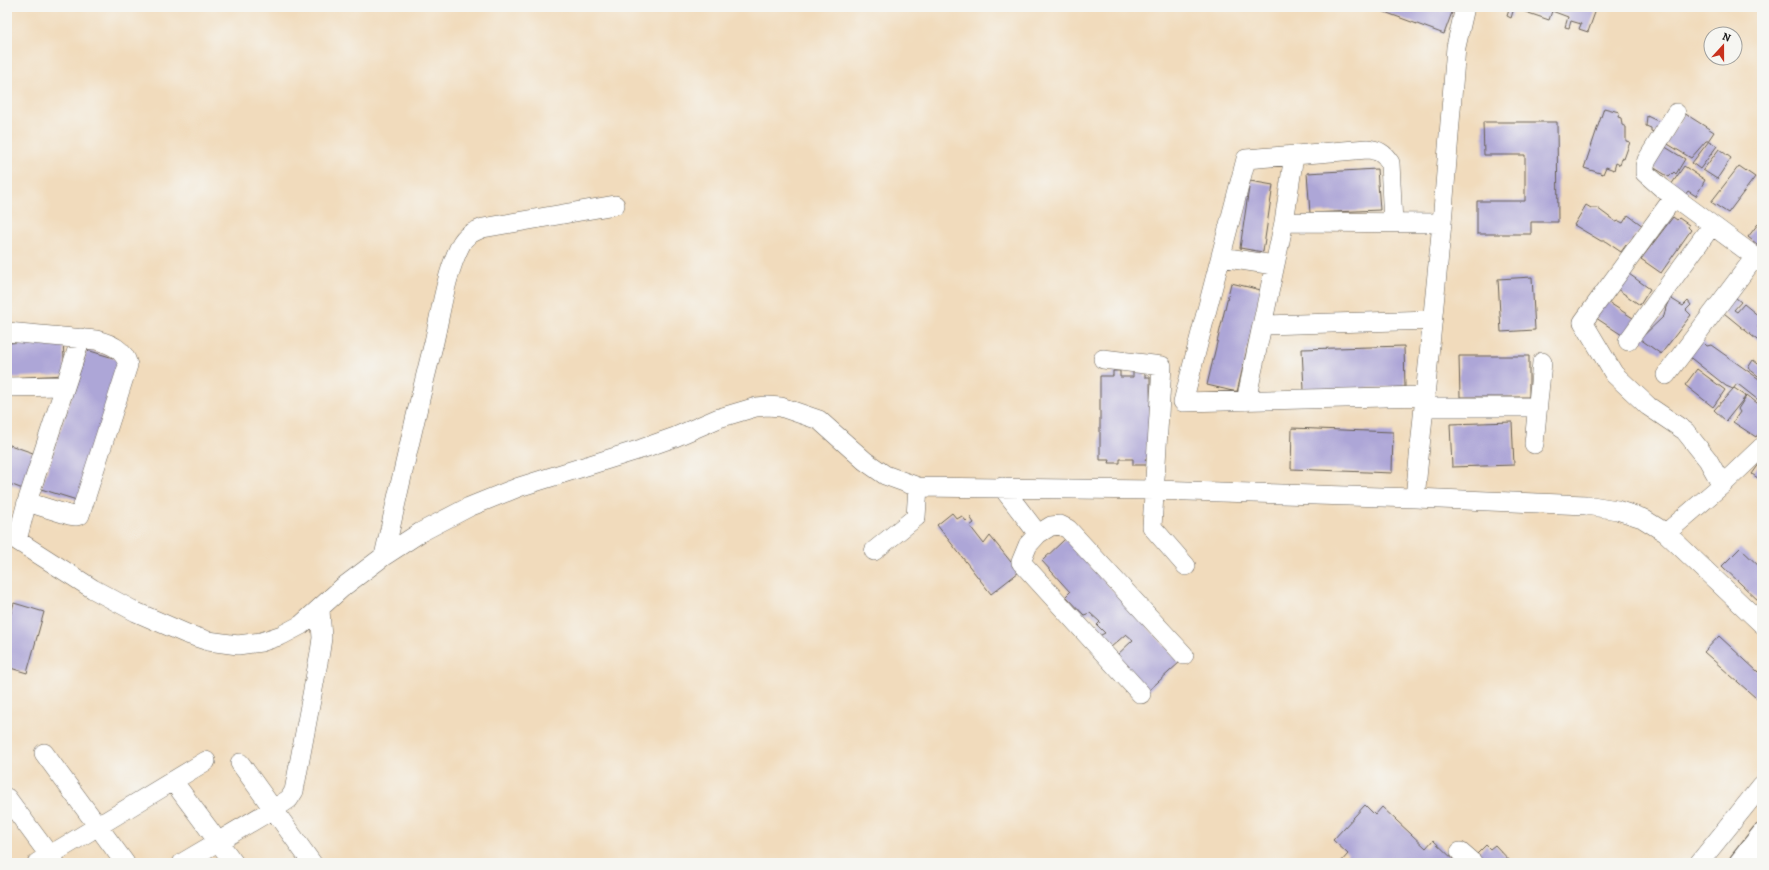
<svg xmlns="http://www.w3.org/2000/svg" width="1769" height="870" font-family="Alegreya,serif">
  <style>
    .building { fill: #ada6d7 }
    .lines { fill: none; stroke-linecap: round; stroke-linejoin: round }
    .minor-casing { stroke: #675f54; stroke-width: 20 }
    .major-casing { stroke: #675f54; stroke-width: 24 }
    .minor { stroke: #fff; stroke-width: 19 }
    .major { stroke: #fff; stroke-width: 22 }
  </style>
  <rect width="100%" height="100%" fill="#f6f6f2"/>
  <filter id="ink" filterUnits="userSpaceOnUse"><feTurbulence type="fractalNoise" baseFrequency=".025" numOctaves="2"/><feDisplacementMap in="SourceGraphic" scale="8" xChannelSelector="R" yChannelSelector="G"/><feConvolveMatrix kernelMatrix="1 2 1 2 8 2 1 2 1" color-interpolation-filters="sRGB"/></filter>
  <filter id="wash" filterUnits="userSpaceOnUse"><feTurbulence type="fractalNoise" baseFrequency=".012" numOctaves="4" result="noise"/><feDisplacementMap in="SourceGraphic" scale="16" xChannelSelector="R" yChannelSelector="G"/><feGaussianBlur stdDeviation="0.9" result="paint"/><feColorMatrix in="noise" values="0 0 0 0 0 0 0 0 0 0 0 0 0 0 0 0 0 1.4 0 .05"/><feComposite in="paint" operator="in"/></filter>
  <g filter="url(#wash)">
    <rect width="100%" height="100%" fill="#f1dbbc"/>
    <g id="blocks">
      <path class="building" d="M 1371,7 L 1454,7 L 1444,34 Z
        M 1510,7 L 1522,9 L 1523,7 L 1597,7 L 1588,32 L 1579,29 L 1581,24 L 1571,21 L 1569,28 L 1565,27 L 1568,17 L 1552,11 L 1549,20 L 1514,8 L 1511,18 L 1507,16 Z
        M 1604,108 L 1619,112 L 1618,117 L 1621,118 L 1622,125 L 1626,127 L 1626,141 L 1630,142 L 1624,159 L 1622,158 L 1620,165 L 1616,163 L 1614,170 L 1606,167 L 1603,174 L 1584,168 Z
        M 1684,113 L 1714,132 L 1708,141 L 1706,141 L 1691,158 L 1666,143 Z
        M 1647,116 L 1668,126 L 1656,133 L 1651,131 L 1651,128 L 1646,126 Z
        M 1483,122 L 1557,122 L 1558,222 L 1531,222 L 1531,234 L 1477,234 L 1477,201 L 1525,201 L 1525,155 L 1484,155 Z
        M 1709,141 L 1717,146 L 1700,169 L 1692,163 Z
        M 1662,145 L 1685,159 L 1676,174 L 1674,172 L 1669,177 L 1648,164 Z
        M 1719,149 L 1731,158 L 1717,179 L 1703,170 Z
        M 1684,166 L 1705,180 L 1696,196 L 1688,191 L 1685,195 L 1671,185 Z
        M 1739,166 L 1755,177 L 1728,213 L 1711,202 Z
        M 1377,169 L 1380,210 L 1310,213 L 1307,173 Z
        M 1250,181 L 1273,185 L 1263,252 L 1240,248 Z
        M 1586,205 L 1591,208 L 1597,208 L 1616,222 L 1619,221 L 1623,223 L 1628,215 L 1643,226 L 1637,235 L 1633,236 L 1634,238 L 1628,246 L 1626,245 L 1621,252 L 1605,241 L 1601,241 L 1574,225 Z
        M 1673,217 L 1677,220 L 1679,218 L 1689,225 L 1688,227 L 1691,230 L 1661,273 L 1641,259 Z
        M 1761,220 L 1762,221 L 1762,248 L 1748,237 Z
        M 1629,274 L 1650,289 L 1640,305 L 1617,289 Z
        M 1532,277 L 1535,330 L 1501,332 L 1498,279 Z
        M 1231,283 L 1261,290 L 1237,392 L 1207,385 Z
        M 1731,294 L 1741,302 L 1734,310 L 1737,312 L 1744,304 L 1760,317 L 1758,328 L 1760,329 L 1762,326 L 1762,344 L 1719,309 Z
        M 1670,298 L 1683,306 L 1688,301 L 1691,305 L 1686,310 L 1691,315 L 1661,354 L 1640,339 L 1664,316 L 1666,307 Z
        M 1608,302 L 1636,320 L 1625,337 L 1590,314 Z
        M 63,340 L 65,375 L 7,378 L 7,343 Z
        M 1701,340 L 1707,346 L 1711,345 L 1762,381 L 1762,403 L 1739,385 L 1737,384 L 1733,389 L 1726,386 L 1687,355 Z
        M 1404,346 L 1405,387 L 1304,390 L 1302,349 Z
        M 87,350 L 120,360 L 80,501 L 41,489 Z
        M 1459,356 L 1529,356 L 1529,397 L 1460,397 Z
        M 1753,360 L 1762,367 L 1762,379 L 1748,368 Z
        M 1697,369 L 1725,390 L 1713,407 L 1685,385 Z
        M 1113,371 L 1120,371 L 1120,377 L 1133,377 L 1133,371 L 1145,371 L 1145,377 L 1150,377 L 1151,458 L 1145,459 L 1149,465 L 1133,465 L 1133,459 L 1120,459 L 1120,463 L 1109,463 L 1110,460 L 1100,460 L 1100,376 L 1113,376 Z
        M 1734,388 L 1746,396 L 1726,421 L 1714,410 Z
        M 1747,395 L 1762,407 L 1762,419 L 1760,423 L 1762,425 L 1762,429 L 1756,437 L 1733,422 L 1740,412 L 1738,409 Z
        M 1512,422 L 1514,465 L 1452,467 L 1450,424 Z
        M 1292,428 L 1393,432 L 1392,473 L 1291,469 Z
        M 7,444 L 36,454 L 23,489 L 7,483 Z
        M 1762,460 L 1762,481 L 1752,474 Z
        M 952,513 L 957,519 L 962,516 L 966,521 L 970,517 L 974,523 L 970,526 L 984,544 L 990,536 L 1019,572 L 991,594 L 937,525 Z
        M 1065,539 L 1180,662 L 1147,692 L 1115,657 L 1133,640 L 1126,634 L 1110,648 L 1099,636 L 1105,633 L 1097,625 L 1100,622 L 1090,613 L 1084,615 L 1066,596 L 1070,592 L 1042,561 Z
        M 1740,548 L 1762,569 L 1761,603 L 1722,566 Z
        M 14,603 L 44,612 L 27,673 L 7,667 L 7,626 Z
        M 1719,636 L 1758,672 L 1762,667 L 1762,692 L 1756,698 L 1704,652 Z
        M 1365,805 L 1375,815 L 1382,807 L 1426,848 L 1433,840 L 1457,863 L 1340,863 L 1348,854 L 1333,840 Z
        M 1486,845 L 1490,849 L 1495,845 L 1512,863 L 1486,863 L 1477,854 Z"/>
    </g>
  </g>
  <g filter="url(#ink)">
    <use href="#blocks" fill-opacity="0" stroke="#675f54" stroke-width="1"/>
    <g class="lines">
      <g class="minor-casing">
        <path id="minor" d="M 1676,113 L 1647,160 L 1645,166 L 1645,173 L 1662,188 L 1762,262
          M 1284,222 L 1442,223
          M 1393,223 L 1390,163 C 1384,153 1378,150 1367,149 L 1246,159 L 1183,402 L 1425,396
          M 1221,257 L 1274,265
          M 1262,325 L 1432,320
          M 7,332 L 96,340 C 111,344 124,349 128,365 L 80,515 L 76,516 L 69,515 L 27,502
          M 1628,341 L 1712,225
          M 1103,359 L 1162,366 L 1152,527 L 1186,566
          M 1666,375 L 1755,257
          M 7,387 L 65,386
          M 1246,401 L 1284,222 L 1294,155
          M 1424,407 L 1537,407
          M 1534,444 L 1542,362
          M 1722,485 L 1762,447
          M 1002,487 L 1038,534
          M 1415,498 L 1442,223 L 1456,47 L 1465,7
          M 1666,533 L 1722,485 L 1708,460 L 1685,431 L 1648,406 L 1614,374 L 1583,322 L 1674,197
          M 7,534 L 93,589 L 136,612 L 187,634 L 208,641 L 238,645 L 261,642 L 282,635 L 301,625 L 343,587 L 384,556 L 421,532 L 469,507 L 519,487 L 641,449 L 675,437 L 719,418 L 756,407 L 767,406 L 781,407 L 819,420 L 865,461 L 885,475 L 918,487 L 1155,490 L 1415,498 L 1586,505 L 1617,510 L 1642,518 L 1666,533 L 1762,624
          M 17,540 L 27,502 L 81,338
          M 874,551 L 916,517 L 918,487
          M 384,556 C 400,484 416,413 434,342 C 441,311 446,274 460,246 C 465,235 473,232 483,228 L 615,205
          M 1141,694 L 1021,562 L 1028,545 L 1038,534 L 1051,526 L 1060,525 L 1068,529 L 1184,655
          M 44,753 L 125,863
          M 240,763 L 312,863
          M 173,781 L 234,863
          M 7,798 L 55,863
          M 1460,852 L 1473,863
          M 37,863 L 206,761
          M 182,863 L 280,805 L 289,799 L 294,791 L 320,652 L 322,638 L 320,610
          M 1699,863 L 1762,785"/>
      </g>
      <g class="major-casing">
        <path id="major" d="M 1740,863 L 1762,835"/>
      </g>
      <use href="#minor" class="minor"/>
      <use href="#major" class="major"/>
    </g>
  </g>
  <rect width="1769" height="870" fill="none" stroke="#f6f6f2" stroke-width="24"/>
  <g transform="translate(1723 46) rotate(21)"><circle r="19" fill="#f6f6f2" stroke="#9f9f9c"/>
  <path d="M0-3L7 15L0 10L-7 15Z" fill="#c8321e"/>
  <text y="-6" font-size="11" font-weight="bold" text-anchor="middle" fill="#1c1c1c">N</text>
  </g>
</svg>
